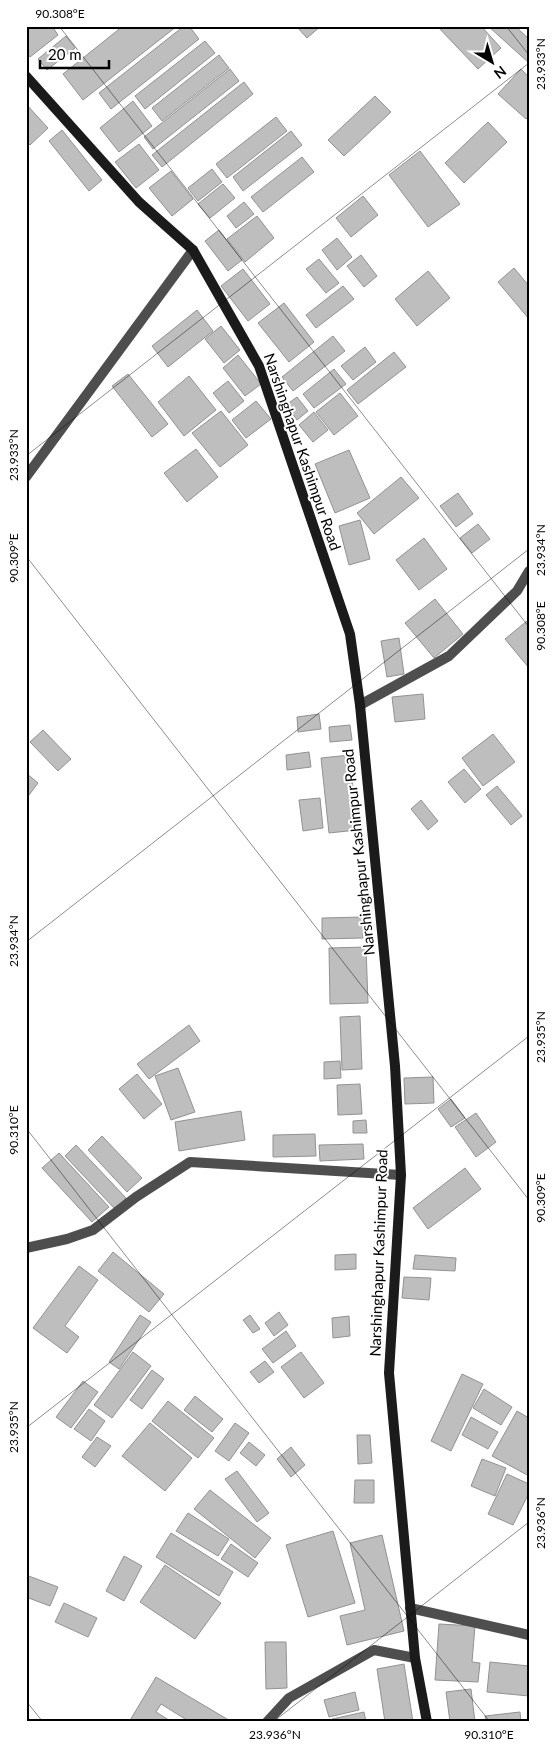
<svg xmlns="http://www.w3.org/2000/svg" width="555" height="1748" font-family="Lato,sans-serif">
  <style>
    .building { fill: #bebebe; stroke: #929292 }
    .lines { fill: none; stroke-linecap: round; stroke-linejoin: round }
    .street { stroke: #4e4e4e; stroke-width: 10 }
    .secondary { stroke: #1b1b1b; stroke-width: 10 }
    .ticks { fill: none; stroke: #000; stroke-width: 1; stroke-opacity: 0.45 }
    .labels { text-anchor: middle; stroke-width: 4; stroke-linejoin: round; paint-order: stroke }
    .street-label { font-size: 15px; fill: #000; stroke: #fff }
    .neatline { fill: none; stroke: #000; stroke-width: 2 }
    .ticks-label { font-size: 12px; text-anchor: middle; fill: #000 }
  </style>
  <rect width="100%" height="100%" fill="#fff"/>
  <path class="building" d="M 26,26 L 52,26 L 58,35 L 30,57 L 26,52 Z
    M 123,26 L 177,26 L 83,100 L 63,74 Z
    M 184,26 L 189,26 L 199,39 L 111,109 L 99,93 Z
    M 296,26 L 321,26 L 307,38 Z
    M 437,26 L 481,26 L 501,48 L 478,69 Z
    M 488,26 L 515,26 L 529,39 L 529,63 Z
    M 66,36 L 75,48 L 47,70 L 38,59 Z
    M 205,41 L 215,53 L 145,109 L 135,96 Z
    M 219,55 L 229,68 L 162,121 L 152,108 Z
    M 230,69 L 239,81 L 153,149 L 144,137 Z
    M 521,69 L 529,77 L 529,116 L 526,119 L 498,94 Z
    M 244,82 L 253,94 L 162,167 L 152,155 Z
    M 375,96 L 391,112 L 344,156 L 328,140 Z
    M 133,101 L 152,126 L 119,152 L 100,128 Z
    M 26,104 L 48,128 L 30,145 L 26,141 Z
    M 276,117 L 287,131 L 227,178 L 216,164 Z
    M 488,122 L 507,142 L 464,183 L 445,163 Z
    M 62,130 L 102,180 L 89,191 L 49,141 Z
    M 291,131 L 302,145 L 243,191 L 233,177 Z
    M 139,144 L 159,170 L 136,188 L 115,162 Z
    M 420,151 L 460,204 L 428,227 L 389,175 Z
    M 302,157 L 314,172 L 263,212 L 251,197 Z
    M 212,169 L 222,182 L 198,201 L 188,188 Z
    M 171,171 L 193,199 L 172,216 L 149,188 Z
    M 223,184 L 235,198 L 210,218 L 198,204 Z
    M 363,196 L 378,215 L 351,237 L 336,218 Z
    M 244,202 L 254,214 L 236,228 L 227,216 Z
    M 257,216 L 274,238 L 245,262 L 227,239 Z
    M 219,230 L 242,260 L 228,271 L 205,241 Z
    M 337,238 L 352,257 L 337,270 L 322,250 Z
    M 361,255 L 377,276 L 364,287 L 347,266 Z
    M 319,259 L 339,283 L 326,293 L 306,269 Z
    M 514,268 L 529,286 L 529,319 L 498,282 Z
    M 243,269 L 270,304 L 248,321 L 221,286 Z
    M 428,271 L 450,298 L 417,326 L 395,299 Z
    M 343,286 L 354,299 L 316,328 L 306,315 Z
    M 284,303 L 314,342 L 289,362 L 258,323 Z
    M 197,310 L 213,331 L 168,367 L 152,346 Z
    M 221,326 L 240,350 L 224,363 L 205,339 Z
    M 333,336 L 345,351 L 293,391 L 282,377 Z
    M 365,347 L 376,362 L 353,380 L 341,366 Z
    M 394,352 L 406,367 L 358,404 L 347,390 Z
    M 238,355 L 261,384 L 245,396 L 223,368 Z
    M 334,369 L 346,384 L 314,408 L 303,394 Z
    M 128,374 L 168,424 L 152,437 L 112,386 Z
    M 189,376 L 216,410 L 184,436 L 158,402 Z
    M 228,381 L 244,401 L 229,413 L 213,393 Z
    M 340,393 L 358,416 L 334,435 L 316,412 Z
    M 297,397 L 308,411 L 297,420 L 286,405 Z
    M 256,401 L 271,419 L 246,438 L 232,420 Z
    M 221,411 L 248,445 L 220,467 L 192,433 Z
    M 314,412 L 328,430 L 313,442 L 299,425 Z
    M 196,449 L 218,477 L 187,502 L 164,473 Z
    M 349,450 L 370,498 L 335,513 L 315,464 Z
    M 401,477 L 419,498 L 374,534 L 357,513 Z
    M 458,493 L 473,514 L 456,527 L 440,506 Z
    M 360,520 L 370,559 L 349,565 L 339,526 Z
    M 478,524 L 490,539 L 472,553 L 460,538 Z
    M 424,538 L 447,569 L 419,590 L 396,560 Z
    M 435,599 L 463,634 L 434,658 L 405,623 Z
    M 527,621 L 529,624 L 529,668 L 505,639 Z
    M 399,638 L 404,674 L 387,677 L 381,641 Z
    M 423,694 L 425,719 L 395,722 L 392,697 Z
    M 319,714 L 321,729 L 298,732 L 297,717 Z
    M 350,725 L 352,740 L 330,742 L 329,727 Z
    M 43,730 L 71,759 L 58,771 L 30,742 Z
    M 493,734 L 515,762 L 483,786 L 462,758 Z
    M 309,752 L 311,767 L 287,770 L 286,755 Z
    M 350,755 L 357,830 L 329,833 L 321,758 Z
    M 464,769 L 481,789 L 465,803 L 448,782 Z
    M 26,773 L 38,783 L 26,799 Z
    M 497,786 L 522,816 L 511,825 L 486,795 Z
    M 320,798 L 323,828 L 303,831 L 299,800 Z
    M 421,800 L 438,821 L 428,830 L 411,809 Z
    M 363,917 L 363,938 L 322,939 L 322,918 Z
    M 366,947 L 368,1003 L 330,1004 L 329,948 Z
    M 360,1016 L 362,1069 L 342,1070 L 340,1017 Z
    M 189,1025 L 200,1041 L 149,1079 L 137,1064 Z
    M 340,1061 L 341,1078 L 324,1079 L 324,1062 Z
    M 178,1068 L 195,1112 L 171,1120 L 155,1076 Z
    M 137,1074 L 162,1104 L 144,1119 L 119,1089 Z
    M 433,1077 L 434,1103 L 405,1104 L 404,1078 Z
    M 360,1084 L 362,1114 L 338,1115 L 337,1085 Z
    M 451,1099 L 465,1118 L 451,1127 L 438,1109 Z
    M 241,1111 L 245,1140 L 179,1151 L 175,1122 Z
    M 476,1113 L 496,1142 L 476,1157 L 455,1127 Z
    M 366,1120 L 367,1133 L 353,1133 L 353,1121 Z
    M 315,1134 L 316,1156 L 273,1157 L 273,1135 Z
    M 102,1136 L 142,1178 L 127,1192 L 88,1150 Z
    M 363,1144 L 364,1159 L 320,1161 L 319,1145 Z
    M 76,1145 L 126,1198 L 115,1209 L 65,1156 Z
    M 59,1153 L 109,1207 L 92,1222 L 42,1168 Z
    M 465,1168 L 481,1189 L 428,1229 L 413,1208 Z
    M 113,1252 L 164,1294 L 149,1312 L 98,1271 Z
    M 356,1254 L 356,1269 L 335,1270 L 335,1255 Z
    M 415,1255 L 456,1258 L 455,1271 L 413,1269 Z
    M 79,1266 L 98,1280 L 65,1326 L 79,1337 L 67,1353 L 33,1328 Z
    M 404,1277 L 431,1278 L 429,1300 L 402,1298 Z
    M 279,1312 L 288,1325 L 274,1336 L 265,1323 Z
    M 140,1315 L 151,1322 L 119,1369 L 109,1362 Z
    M 250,1315 L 260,1329 L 253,1333 L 243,1320 Z
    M 349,1316 L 350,1336 L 333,1338 L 332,1318 Z
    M 286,1331 L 296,1346 L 273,1363 L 262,1349 Z
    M 133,1352 L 151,1366 L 112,1418 L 94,1405 Z
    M 301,1352 L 324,1383 L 304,1398 L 281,1367 Z
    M 265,1361 L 274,1372 L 259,1383 L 250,1372 Z
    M 152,1370 L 164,1379 L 142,1409 L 130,1400 Z
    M 462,1374 L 483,1384 L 451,1451 L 431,1441 Z
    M 83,1381 L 98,1392 L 71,1428 L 56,1417 Z
    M 484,1389 L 512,1407 L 501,1425 L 473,1408 Z
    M 195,1396 L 223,1419 L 212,1432 L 184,1410 Z
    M 168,1401 L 214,1438 L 198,1458 L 152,1421 Z
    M 89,1409 L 105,1421 L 91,1441 L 74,1429 Z
    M 517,1411 L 529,1418 L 529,1476 L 492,1456 Z
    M 471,1417 L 498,1432 L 488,1449 L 462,1435 Z
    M 150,1423 L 192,1458 L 165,1491 L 122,1456 Z
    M 235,1423 L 249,1433 L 229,1461 L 215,1451 Z
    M 357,1435 L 370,1435 L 372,1463 L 358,1464 Z
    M 97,1437 L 111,1446 L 95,1467 L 82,1457 Z
    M 249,1442 L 265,1455 L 256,1466 L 240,1453 Z
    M 291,1447 L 305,1465 L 291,1477 L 277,1459 Z
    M 482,1459 L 506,1468 L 495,1496 L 471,1486 Z
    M 237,1471 L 269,1513 L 257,1522 L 225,1479 Z
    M 507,1474 L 529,1484 L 529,1493 L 513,1525 L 488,1514 Z
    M 355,1480 L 374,1480 L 374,1503 L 354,1503 Z
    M 210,1490 L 271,1538 L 255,1558 L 194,1509 Z
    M 188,1513 L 229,1539 L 218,1556 L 176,1531 Z
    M 333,1531 L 355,1603 L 308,1617 L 286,1545 Z
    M 171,1533 L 233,1572 L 219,1596 L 156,1557 Z
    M 382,1535 L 404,1631 L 347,1645 L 340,1616 L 365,1610 L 350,1543 Z
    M 231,1544 L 258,1563 L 248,1577 L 221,1559 Z
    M 124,1556 L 142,1566 L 124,1601 L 106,1591 Z
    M 165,1565 L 221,1603 L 195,1639 L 140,1602 Z
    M 26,1575 L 58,1587 L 50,1606 L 26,1597 Z
    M 64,1603 L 97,1618 L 88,1637 L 55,1622 Z
    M 439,1624 L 475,1626 L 472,1662 L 480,1663 L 478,1682 L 435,1680 Z
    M 265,1642 L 286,1642 L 287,1688 L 266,1689 Z
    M 490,1662 L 529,1666 L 529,1696 L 487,1692 Z
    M 404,1664 L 413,1722 L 385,1722 L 377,1669 Z
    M 156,1677 L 232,1722 L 190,1722 L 161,1704 L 156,1712 L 172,1722 L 129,1722 Z
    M 471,1689 L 475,1722 L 450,1722 L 446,1692 Z
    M 355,1692 L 359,1710 L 329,1717 L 324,1700 Z
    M 364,1712 L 366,1722 L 333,1722 L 332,1719 Z
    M 520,1712 L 521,1722 L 486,1722 L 485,1716 Z"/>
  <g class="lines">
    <path class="street" d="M 26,477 L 193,250
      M 360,705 L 449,656 L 517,591 L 529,571
      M 26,1248 L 67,1239 L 93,1230 L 136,1197 L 190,1162 L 401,1175
      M 410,1608 L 529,1635
      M 267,1722 L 289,1698 L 374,1650 L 415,1658"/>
    <path class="secondary" d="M 26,76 L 139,202 L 193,250 L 259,366 L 350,634 L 360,705 L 395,1066 L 401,1175 L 389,1373 L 415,1658 L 427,1722"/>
  </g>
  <path class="ticks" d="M 59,26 L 529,627M 506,26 L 529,55M 26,456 L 529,63M 26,556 L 529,1200M 26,942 L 529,549M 26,1128 L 490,1722M 26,1428 L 529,1036M 26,1701 L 43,1722M 273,1722 L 529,1522"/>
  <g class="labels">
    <g class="street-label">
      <text transform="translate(302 452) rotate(71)" y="5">Narshinghapur Kashimpur Road</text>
      <text transform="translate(359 852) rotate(-96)" y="5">Narshinghapur Kashimpur Road</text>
      <text transform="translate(379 1253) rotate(-88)" y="5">Narshinghapur Kashimpur Road</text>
    </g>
  </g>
  <rect width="555" height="1748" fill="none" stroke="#ffffff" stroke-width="55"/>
  <g transform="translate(492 62) rotate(142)" stroke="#ffffff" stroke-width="4" paint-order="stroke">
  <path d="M0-4L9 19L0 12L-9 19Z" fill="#000000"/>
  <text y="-8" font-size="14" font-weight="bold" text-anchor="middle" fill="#000000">N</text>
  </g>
  <path d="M40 60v8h69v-8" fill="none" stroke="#000000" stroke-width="2.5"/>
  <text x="48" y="60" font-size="15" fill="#000000" stroke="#ffffff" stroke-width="4" paint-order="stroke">20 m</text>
  <rect x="28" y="28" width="500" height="1692" class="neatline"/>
  <g class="ticks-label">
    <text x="60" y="18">90.308°E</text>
    <text transform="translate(541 64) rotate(-90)" y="4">23.933°N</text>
    <text transform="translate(14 455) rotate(-90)" y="4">23.933°N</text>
    <text transform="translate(541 550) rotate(-90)" y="4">23.934°N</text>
    <text transform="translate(14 558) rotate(-90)" y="4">90.309°E</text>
    <text transform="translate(541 626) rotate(-90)" y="4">90.308°E</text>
    <text transform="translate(14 941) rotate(-90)" y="4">23.934°N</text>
    <text transform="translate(541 1037) rotate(-90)" y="4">23.935°N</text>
    <text transform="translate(14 1130) rotate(-90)" y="4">90.310°E</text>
    <text transform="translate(541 1198) rotate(-90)" y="4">90.309°E</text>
    <text transform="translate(14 1427) rotate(-90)" y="4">23.935°N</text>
    <text transform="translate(541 1523) rotate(-90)" y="4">23.936°N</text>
    <text x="275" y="1739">23.936°N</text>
    <text x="489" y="1739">90.310°E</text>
  </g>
</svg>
